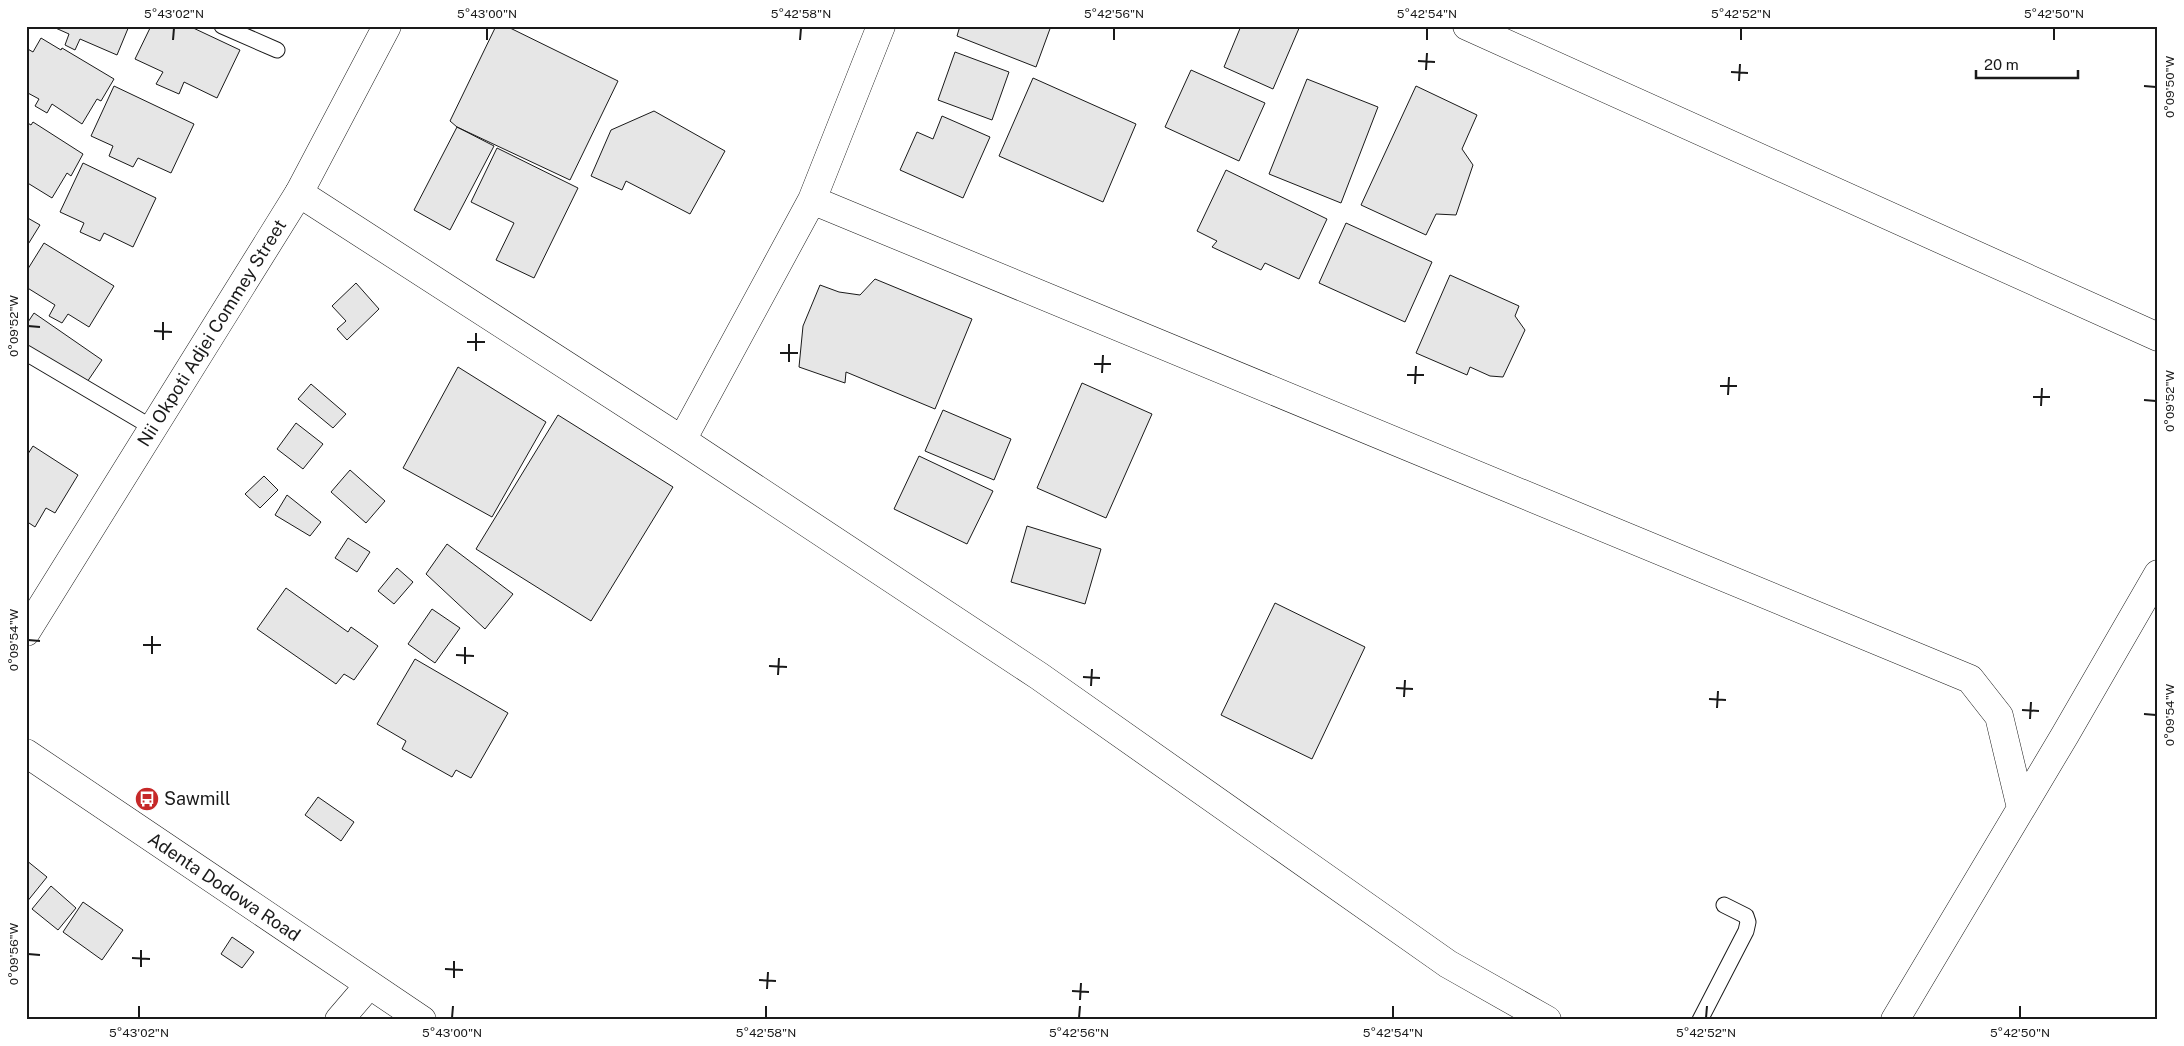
<svg xmlns="http://www.w3.org/2000/svg" width="2184" height="1046" font-family="'Public Sans',sans-serif">
  <style>
    .building { fill: #e6e6e6; stroke: #1a1a1a }
    .lines { fill: none; stroke-linecap: round; stroke-linejoin: round }
    .lane-casing { stroke: #1a1a1a; stroke-width: 17 }
    .street-casing { stroke: #1a1a1a; stroke-width: 29 }
    .secondary-casing { stroke: #1a1a1a; stroke-width: 29 }
    .primary-casing { stroke: #1a1a1a; stroke-width: 29 }
    .lane { stroke: #fff; stroke-width: 15 }
    .street { stroke: #fff; stroke-width: 28 }
    .secondary { stroke: #fff; stroke-width: 28 }
    .primary { stroke: #fff; stroke-width: 28 }
    .ticks { fill: none; stroke: #1a1a1a; stroke-width: 2 }
    .labels { text-anchor: middle; stroke-width: 4; stroke-linejoin: round; paint-order: stroke }
    .street-label { font-size: 18px; fill: #1a1a1a; stroke: #fff }
    .poi-label { font-size: 18px; fill: #1a1a1a; stroke: #fff; text-anchor: start }
    .neatline { fill: none; stroke: #1a1a1a; stroke-width: 2 }
    .ticks-label { font-size: 12px; text-anchor: middle; fill: #1a1a1a }
  </style>
  <rect width="100%" height="100%" fill="#fff"/>
  <path class="building" d="M 51,26 L 129,26 L 117,55 L 80,39 L 75,50 L 65,45 L 69,34 Z
    M 151,26 L 189,26 L 240,50 L 217,98 L 184,82 L 179,94 L 156,84 L 163,72 L 135,59 Z
    M 496,26 L 506,26 L 618,81 L 570,180 L 457,127 L 450,121 Z
    M 960,26 L 1051,26 L 1036,67 L 957,36 Z
    M 1241,26 L 1300,26 L 1273,89 L 1224,67 Z
    M 41,38 L 61,50 L 62,48 L 114,79 L 101,101 L 97,99 L 82,124 L 52,104 L 47,113 L 35,106 L 39,99 L 26,92 L 26,48 L 33,52 Z
    M 955,52 L 1009,72 L 992,120 L 938,100 Z
    M 1191,70 L 1265,103 L 1239,161 L 1165,127 Z
    M 1033,78 L 1136,124 L 1103,202 L 999,156 Z
    M 1307,79 L 1378,107 L 1341,203 L 1269,174 Z
    M 114,86 L 194,124 L 171,173 L 138,158 L 133,167 L 109,156 L 113,146 L 91,136 Z
    M 1416,86 L 1477,115 L 1462,149 L 1473,165 L 1456,215 L 1436,214 L 1426,235 L 1361,205 Z
    M 654,111 L 725,151 L 690,214 L 626,181 L 622,190 L 591,176 L 611,130 Z
    M 942,116 L 990,137 L 963,198 L 900,170 L 917,132 L 933,139 Z
    M 26,122 L 31,125 L 33,122 L 83,154 L 71,176 L 67,173 L 52,198 L 26,182 Z
    M 457,127 L 494,146 L 450,230 L 414,210 Z
    M 497,148 L 578,188 L 534,278 L 496,260 L 514,223 L 471,202 Z
    M 83,163 L 156,198 L 133,247 L 104,233 L 100,241 L 80,232 L 84,223 L 60,212 Z
    M 1226,170 L 1327,219 L 1299,279 L 1265,263 L 1261,270 L 1212,247 L 1217,241 L 1197,231 Z
    M 26,217 L 40,225 L 27,246 L 26,246 Z
    M 1346,223 L 1432,262 L 1405,322 L 1319,283 Z
    M 44,243 L 114,286 L 89,327 L 68,314 L 62,323 L 49,316 L 55,305 L 26,287 L 26,272 Z
    M 1450,275 L 1519,306 L 1515,316 L 1525,330 L 1503,377 L 1490,376 L 1470,367 L 1467,375 L 1416,353 Z
    M 875,279 L 972,319 L 935,409 L 846,372 L 845,383 L 799,367 L 803,326 L 820,285 L 839,292 L 860,295 Z
    M 356,283 L 379,309 L 347,340 L 337,329 L 346,321 L 332,306 Z
    M 34,313 L 102,360 L 85,385 L 26,345 L 26,325 Z
    M 458,367 L 546,422 L 492,517 L 403,468 Z
    M 1082,383 L 1152,414 L 1106,518 L 1037,488 Z
    M 311,384 L 346,414 L 333,428 L 298,399 Z
    M 943,410 L 1011,439 L 994,480 L 925,451 Z
    M 558,415 L 673,487 L 591,621 L 476,549 Z
    M 296,423 L 323,444 L 303,469 L 277,449 Z
    M 33,446 L 78,475 L 55,513 L 46,508 L 35,527 L 26,521 L 26,457 Z
    M 919,456 L 993,491 L 967,544 L 894,509 Z
    M 350,470 L 385,501 L 366,523 L 331,492 Z
    M 264,476 L 278,490 L 260,508 L 245,494 Z
    M 287,495 L 321,522 L 310,536 L 275,515 Z
    M 1027,526 L 1101,549 L 1085,604 L 1011,582 Z
    M 348,538 L 370,552 L 357,572 L 335,558 Z
    M 447,544 L 513,594 L 485,629 L 426,574 Z
    M 397,568 L 413,582 L 394,604 L 378,591 Z
    M 286,588 L 348,632 L 351,627 L 378,646 L 354,680 L 344,674 L 336,684 L 257,629 Z
    M 1275,603 L 1365,647 L 1312,759 L 1221,715 Z
    M 432,609 L 460,628 L 435,663 L 408,644 Z
    M 415,659 L 508,713 L 471,778 L 456,770 L 452,777 L 402,749 L 406,741 L 377,724 Z
    M 318,797 L 354,822 L 341,841 L 305,815 Z
    M 26,860 L 47,877 L 26,903 Z
    M 51,886 L 76,908 L 58,930 L 32,909 Z
    M 83,902 L 123,930 L 102,960 L 63,932 Z
    M 232,937 L 254,952 L 242,968 L 221,954 Z"/>
  <g class="lines">
    <g class="lane-casing">
      <path id="lane" d="M 222,26 L 277,50
        M 26,353 L 153,428
        M 1700,1020 L 1746,931 L 1748,922 L 1746,916 L 1724,905"/>
    </g>
    <g class="street-casing">
      <path id="street" d="M 1467,26 L 2158,337
        M 299,193 L 682,440 L 1039,676 L 1448,964 L 1547,1020
        M 812,200 L 1970,679 L 1999,716 L 2021,808
        M 682,440 L 812,200 L 881,26
        M 339,1020 L 369,985
        M 1895,1020 L 2065,735 L 2158,574"/>
    </g>
    <g class="secondary-casing">
      <path id="secondary" d="M 26,632 L 299,193 L 387,26"/>
    </g>
    <g class="primary-casing">
      <path id="primary" d="M 26,753 L 422,1020"/>
    </g>
    <use href="#lane" class="lane"/>
    <use href="#street" class="street"/>
    <use href="#secondary" class="secondary"/>
    <use href="#primary" class="primary"/>
  </g>
  <path class="ticks" d="M 173,40 L 174,28M 487,40 L 487,28M 800,40 L 801,28M 1114,40 L 1114,28M 1427,40 L 1427,28M 1741,40 L 1741,28M 2054,40 L 2054,28M 1418,61 L 1435,62M 1426,70 L 1427,53M 1731,72 L 1748,73M 1739,81 L 1740,64M 2144,86 L 2156,87M 28,326 L 40,327M 154,331 L 172,332M 163,340 L 163,322M 467,342 L 485,342M 476,351 L 476,333M 780,353 L 798,353M 789,362 L 789,344M 1094,364 L 1111,364M 1102,373 L 1103,355M 1407,375 L 1424,375M 1415,384 L 1416,366M 1720,386 L 1737,386M 1728,395 L 1729,377M 2033,397 L 2050,397M 2144,400 L 2156,401M 2041,406 L 2042,388M 28,640 L 40,641M 143,645 L 161,645M 152,654 L 152,636M 456,655 L 474,656M 465,664 L 465,647M 769,666 L 787,667M 778,675 L 779,658M 1083,677 L 1100,678M 1091,686 L 1092,669M 1396,688 L 1413,689M 1404,697 L 1405,680M 1709,699 L 1726,700M 1717,708 L 1718,691M 2022,710 L 2039,711M 2144,714 L 2156,715M 2030,719 L 2031,702M 28,954 L 40,955M 132,958 L 150,959M 141,967 L 141,950M 445,969 L 463,970M 454,978 L 454,961M 759,980 L 776,981M 767,989 L 768,972M 1072,991 L 1089,992M 1080,1000 L 1081,983M 139,1018 L 139,1006M 452,1018 L 453,1006M 766,1018 L 766,1006M 1079,1018 L 1080,1006M 1393,1018 L 1393,1006M 1706,1018 L 1707,1006M 2020,1018 L 2020,1006"/>
  <defs>
    <g id="bus-disc" transform="scale(1.25)"><circle r="9.5" fill="#c62828" stroke="#fff"/><path d="M-5-6H5V4H4V6H2V4H-2V6H-4V4H-5ZM-3.5-4V0h7V-4ZM-3.5 1.2v1.5H-2V1.2ZM2 1.2v1.5H3.5V1.2Z" fill="#fff"/></g>
  </defs>
  <g fill-rule="evenodd">
    <use href="#bus-disc" x="147" y="799"/>
  </g>
  <g class="labels">
    <g class="street-label">
      <text transform="translate(212 333) rotate(-58)" y="6">Nii Okpoti Adjei Commey Street</text>
      <text transform="translate(224 887) rotate(34)" y="6">Adenta Dodowa Road</text>
    </g>
    <g class="poi-label">
      <text x="164" y="805">Sawmill</text>
    </g>
  </g>
  <rect width="2184" height="1046" fill="none" stroke="#ffffff" stroke-width="55"/>
  <path d="M1976 70v8h102v-8" fill="none" stroke="#1a1a1a" stroke-width="2.5"/>
  <text x="1984" y="70" font-size="15" fill="#1a1a1a" stroke="#ffffff" stroke-width="4" paint-order="stroke">20 m</text>
  <rect x="28" y="28" width="2128" height="990" class="neatline"/>
  <g class="ticks-label">
    <text x="174" y="18">5°43'02"N</text>
    <text x="487" y="18">5°43'00"N</text>
    <text x="801" y="18">5°42'58"N</text>
    <text x="1114" y="18">5°42'56"N</text>
    <text x="1427" y="18">5°42'54"N</text>
    <text x="1741" y="18">5°42'52"N</text>
    <text x="2054" y="18">5°42'50"N</text>
    <text transform="translate(2170 87) rotate(-90)" y="4">0°09'50"W</text>
    <text transform="translate(14 326) rotate(-90)" y="4">0°09'52"W</text>
    <text transform="translate(2170 401) rotate(-90)" y="4">0°09'52"W</text>
    <text transform="translate(14 640) rotate(-90)" y="4">0°09'54"W</text>
    <text transform="translate(2170 715) rotate(-90)" y="4">0°09'54"W</text>
    <text transform="translate(14 954) rotate(-90)" y="4">0°09'56"W</text>
    <text x="139" y="1037">5°43'02"N</text>
    <text x="452" y="1037">5°43'00"N</text>
    <text x="766" y="1037">5°42'58"N</text>
    <text x="1079" y="1037">5°42'56"N</text>
    <text x="1393" y="1037">5°42'54"N</text>
    <text x="1706" y="1037">5°42'52"N</text>
    <text x="2020" y="1037">5°42'50"N</text>
  </g>
</svg>
